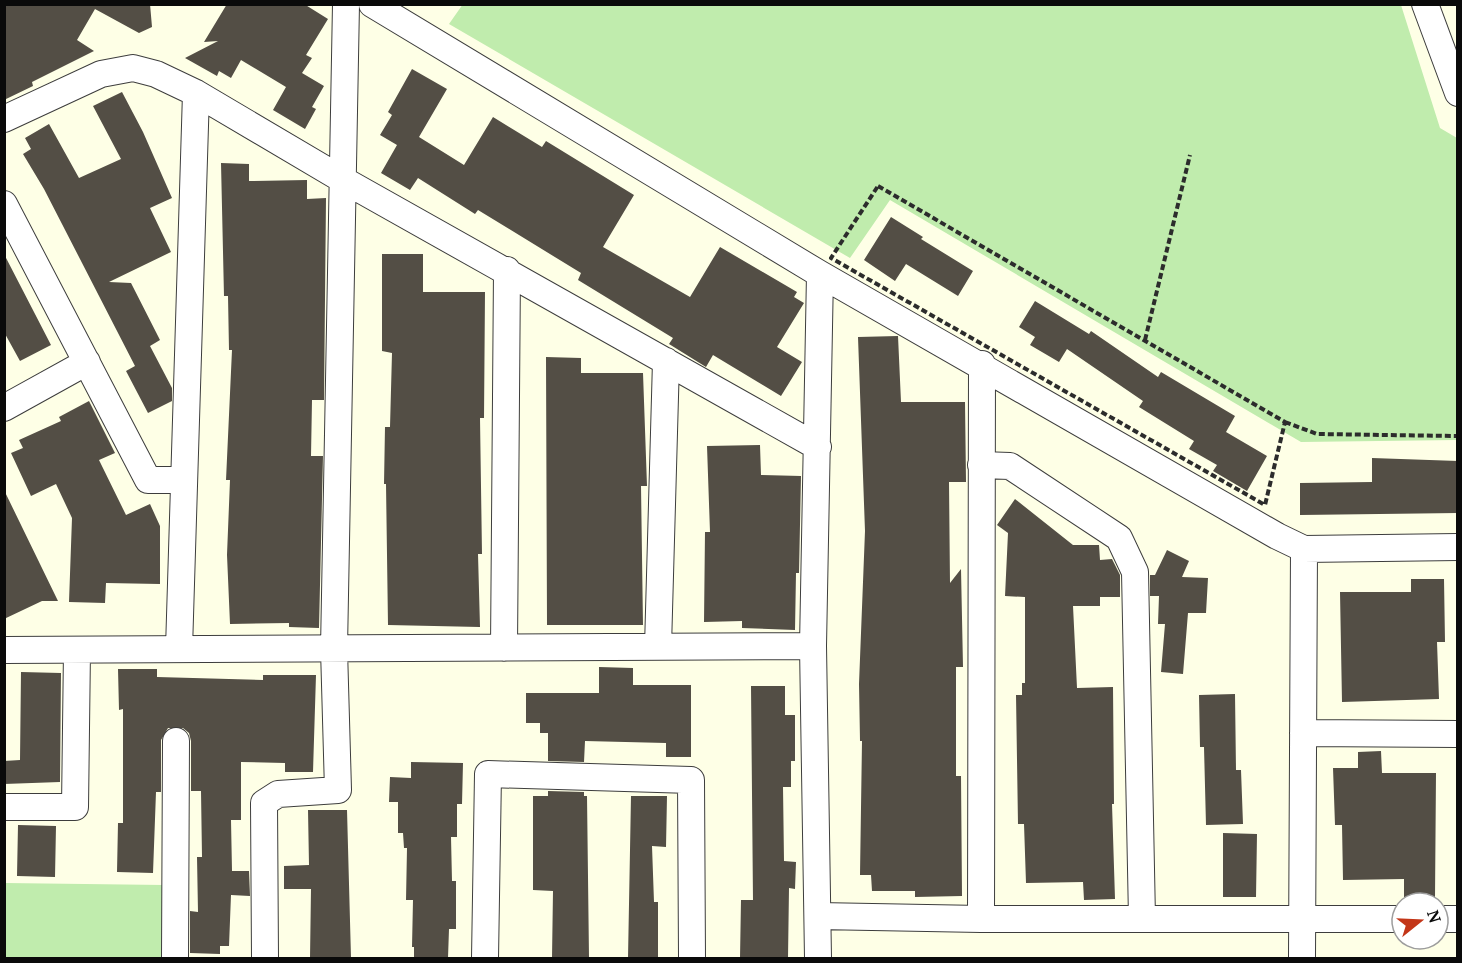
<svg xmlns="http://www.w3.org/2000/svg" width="1462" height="963" font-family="'PT Serif',serif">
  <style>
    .green { fill: #c0ecad }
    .building { fill: #534e45 }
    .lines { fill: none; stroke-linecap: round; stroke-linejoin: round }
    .street-casing { stroke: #3d3d3d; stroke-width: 28 }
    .path { stroke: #2c2c2c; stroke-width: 4; stroke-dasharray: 6 3; stroke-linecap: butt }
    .street { stroke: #fff; stroke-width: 26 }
  </style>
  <rect width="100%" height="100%" fill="#feffe6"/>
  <path class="green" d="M 463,4 L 1401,5 L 1440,128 L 1457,138 L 1457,440 L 1301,442 L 890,200 L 850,258 L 449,24 Z
    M 5,883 L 164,885 L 163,958 L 5,958 Z"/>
  <path class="building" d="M 4,4 L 150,4 L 152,27 L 139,33 L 95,9 L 77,40 L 94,51 L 32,82 L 33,86 L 4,100 Z
    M 227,4 L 304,4 L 328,19 L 306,55 L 312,58 L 302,73 L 324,86 L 312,107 L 316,109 L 305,129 L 273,110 L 286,87 L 241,60 L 231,78 L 219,71 L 217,76 L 185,58 L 218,41 L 204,42 Z
    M 412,69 L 447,89 L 419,137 L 464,165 L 493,117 L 542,147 L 546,141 L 634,195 L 603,247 L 690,297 L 720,247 L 797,292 L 794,297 L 804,303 L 777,347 L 802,362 L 781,396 L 713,355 L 706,367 L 669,344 L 673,338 L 578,280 L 581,273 L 478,210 L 475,214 L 418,178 L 410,190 L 381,173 L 397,145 L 380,135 L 392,115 L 388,112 Z
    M 122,92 L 143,132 L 172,198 L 150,208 L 171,252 L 109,282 L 131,283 L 160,340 L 150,346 L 172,388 L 172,401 L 148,413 L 126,371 L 135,366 L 44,189 L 23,154 L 31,149 L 25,138 L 49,124 L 79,178 L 121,159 L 93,106 Z
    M 221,163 L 249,164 L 249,181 L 307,180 L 307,199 L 326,198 L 324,400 L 312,400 L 311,456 L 323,456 L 319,628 L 289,627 L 289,623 L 230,624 L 227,555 L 230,480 L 226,480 L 232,350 L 229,350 L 228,296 L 224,296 Z
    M 891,217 L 923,237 L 921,239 L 973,271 L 958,296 L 906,264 L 895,281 L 864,260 Z
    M 4,254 L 51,345 L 20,361 L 4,332 Z
    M 382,254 L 423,254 L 423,292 L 485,292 L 484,418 L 480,418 L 482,554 L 478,554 L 480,627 L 388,625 L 386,484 L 384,484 L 385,427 L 390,427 L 392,353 L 382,351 Z
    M 1035,301 L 1089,334 L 1091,331 L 1158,377 L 1161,372 L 1235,416 L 1226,432 L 1267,456 L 1247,491 L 1213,471 L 1217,465 L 1189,449 L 1194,441 L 1139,407 L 1143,401 L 1067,349 L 1059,362 L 1030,345 L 1035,337 L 1019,327 Z
    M 898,336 L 901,402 L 965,402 L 966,482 L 949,482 L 950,583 L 961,569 L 963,667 L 956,667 L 956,776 L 961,776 L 962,896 L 915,897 L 915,891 L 872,891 L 871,875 L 860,875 L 862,741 L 860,741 L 859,684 L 865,531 L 858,337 Z
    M 546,357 L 581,358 L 581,373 L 643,373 L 647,486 L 641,486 L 643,625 L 547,625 Z
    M 89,401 L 115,453 L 99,460 L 126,515 L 150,504 L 160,526 L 160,584 L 106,583 L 105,603 L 69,602 L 72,518 L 56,484 L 31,496 L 11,453 L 23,448 L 19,440 L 61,421 L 59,417 Z
    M 760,445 L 761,475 L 801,476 L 799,573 L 796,573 L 795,630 L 742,628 L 742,621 L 704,622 L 705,532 L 710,532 L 707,446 Z
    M 1372,458 L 1458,461 L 1458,513 L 1300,515 L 1300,483 L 1372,482 Z
    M 4,490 L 58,601 L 42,601 L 4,619 Z
    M 1015,499 L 1073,545 L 1099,545 L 1100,560 L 1112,559 L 1120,575 L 1120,597 L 1100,597 L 1100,606 L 1073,606 L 1077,688 L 1113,687 L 1114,804 L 1112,804 L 1115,899 L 1084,900 L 1083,882 L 1026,883 L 1024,824 L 1018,824 L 1016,695 L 1022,695 L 1022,683 L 1025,683 L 1025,597 L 1005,596 L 1008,533 L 997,525 Z
    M 1167,550 L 1189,561 L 1182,577 L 1208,578 L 1206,613 L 1188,613 L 1183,674 L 1161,672 L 1165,624 L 1158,624 L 1159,596 L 1150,596 L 1150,575 L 1155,575 Z
    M 1411,579 L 1444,579 L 1445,642 L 1437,642 L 1439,699 L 1342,702 L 1340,592 L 1411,592 Z
    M 599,667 L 633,668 L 633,685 L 691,685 L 691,757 L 666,757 L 666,743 L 585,741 L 584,762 L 548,761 L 548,733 L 540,733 L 540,723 L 526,723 L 526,693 L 599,693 Z
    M 118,669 L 157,669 L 157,677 L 263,680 L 263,675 L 316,675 L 313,772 L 285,772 L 285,763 L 241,762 L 241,820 L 231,820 L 232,871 L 249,871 L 250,896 L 231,895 L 229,946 L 220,946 L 220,954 L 190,953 L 190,911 L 198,912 L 197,857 L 202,857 L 201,791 L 191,791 L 191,741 L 189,733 L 183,728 L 168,728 L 161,740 L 161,792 L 156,792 L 153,873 L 117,872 L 118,823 L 123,823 L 123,709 L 119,710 Z
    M 21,672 L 61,673 L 60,782 L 4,784 L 4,761 L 20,760 Z
    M 751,686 L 785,686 L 785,715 L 795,715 L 795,761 L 791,761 L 791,787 L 783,787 L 784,861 L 796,862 L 795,889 L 789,888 L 788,958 L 740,958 L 741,900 L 753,900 Z
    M 1235,694 L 1236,770 L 1241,770 L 1243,824 L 1206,825 L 1204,747 L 1200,747 L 1199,695 Z
    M 1381,751 L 1382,773 L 1436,773 L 1435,897 L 1404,897 L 1404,879 L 1343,880 L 1342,825 L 1335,825 L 1333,768 L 1358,768 L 1358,752 Z
    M 411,762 L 463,763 L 462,804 L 457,804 L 457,837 L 451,837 L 452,881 L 456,881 L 456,929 L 449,929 L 448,958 L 414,958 L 414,947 L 412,947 L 413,900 L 406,900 L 407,848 L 404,848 L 403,833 L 398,833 L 398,802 L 389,802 L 390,777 L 411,778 Z
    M 548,791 L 584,792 L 584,796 L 587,796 L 589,958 L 552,958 L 553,891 L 533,890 L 533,796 L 548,796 Z
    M 631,796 L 667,796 L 666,847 L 652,846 L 654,902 L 658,902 L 658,958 L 628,958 Z
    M 308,810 L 347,810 L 351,958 L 310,958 L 311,889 L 284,889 L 284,866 L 309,865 Z
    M 18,825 L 56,826 L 55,877 L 17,876 Z
    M 1223,833 L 1257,834 L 1256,897 L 1223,897 Z"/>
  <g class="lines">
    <g class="street-casing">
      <path id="street" d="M 372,4 L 820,274 L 1277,536 L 1304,549 L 1458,547
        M 1425,4 L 1458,93
        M 4,119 L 101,74 L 133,68 L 156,74 L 196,93 L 345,181 L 818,447
        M 4,204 L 148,480 L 184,480
        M 4,408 L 87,362
        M 981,465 L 1010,466 L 1119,538 L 1135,572 L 1142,918
        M 658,647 L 666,361
        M 504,648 L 507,270
        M 179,649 L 196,93
        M 4,650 L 813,646
        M 1303,733 L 1458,734
        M 4,807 L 75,807 L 77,650
        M 818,916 L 981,919 L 1402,919
        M 981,919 L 982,364
        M 1438,919 L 1458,919
        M 175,958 L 176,741
        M 265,958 L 264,803 L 278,794 L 338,790 L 334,649 L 346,4
        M 485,958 L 488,774 L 691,780 L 692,958
        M 818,958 L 813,646 L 820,274
        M 1302,958 L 1304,549"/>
    </g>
    <path class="path" d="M 878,186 L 1285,422 L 1265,505 L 831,258 Z
      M 1145,340 L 1190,155
      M 1285,422 L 1317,434 L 1458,436"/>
    <use href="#street" class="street"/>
  </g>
  <rect width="1462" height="963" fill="none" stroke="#0a0a0a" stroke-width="12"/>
  <g transform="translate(1420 921) rotate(72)"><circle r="28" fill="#ffffff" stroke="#9d9d9d" stroke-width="1.5"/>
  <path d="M0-4.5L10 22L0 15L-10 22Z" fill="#c33618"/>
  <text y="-9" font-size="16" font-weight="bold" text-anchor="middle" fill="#0a0a0a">N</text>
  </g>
</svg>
